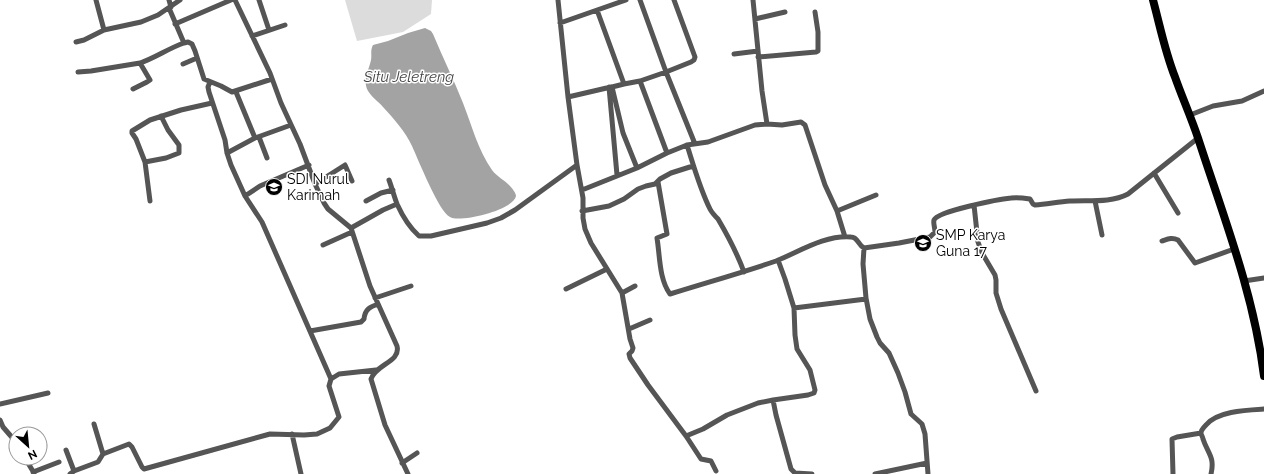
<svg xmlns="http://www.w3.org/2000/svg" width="1264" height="474" font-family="Raleway,sans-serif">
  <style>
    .green { fill: #dcdcdc }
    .water { fill: #a3a3a3 }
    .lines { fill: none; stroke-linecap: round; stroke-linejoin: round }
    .street { stroke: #555; stroke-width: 5 }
    .primary { stroke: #000; stroke-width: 8 }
    .labels { text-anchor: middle; stroke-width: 3; stroke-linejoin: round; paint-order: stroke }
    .poi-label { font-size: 14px; fill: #000; stroke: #fff; text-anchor: start }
    .water-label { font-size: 15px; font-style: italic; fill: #444; stroke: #fff }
  </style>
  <rect width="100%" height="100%" fill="#fff"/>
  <path class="green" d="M 345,0 L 432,0 L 431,14 L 403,32 L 357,41 Z"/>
  <path class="water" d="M 425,28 L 431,31 L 433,34 C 443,58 454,80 463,103 C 472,126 478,150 492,170 C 497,177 505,180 510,186 C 512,188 516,193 516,196 C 514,210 460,223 450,217 C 439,212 418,159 412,146 C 405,131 394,119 383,107 C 379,102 370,96 367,89 C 363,78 369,70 371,60 C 372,54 370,51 373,45 L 388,41 L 408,33 Z"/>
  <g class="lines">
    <path class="street" d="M 96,0 L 104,30
      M 169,0 L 171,7
      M 235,0 L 270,73 L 281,103 L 300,144 L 315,184 L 324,203 L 328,209 L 351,228 L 370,286 L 397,346 C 401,362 376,364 371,379 L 385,425 L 408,474
      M 259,0 L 269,30
      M 558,0 L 568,97 L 577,165
      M 674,0 L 695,57 L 694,60 L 691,62 L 666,72 L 695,144
      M 753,0 L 762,91 L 767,124
      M 169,8 L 184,43 L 188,42 L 192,44 L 195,51 L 204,79 L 221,86 L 232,92 L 272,79
      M 597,10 L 624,84 L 612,87 L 623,133 L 637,168
      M 755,19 L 785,12
      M 560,23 L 626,0
      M 175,24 L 231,0
      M 252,36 L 285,25
      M 76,42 L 84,40 L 104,30 L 141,22 L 158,15 L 180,0
      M 734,54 L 758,51
      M 758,57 L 816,52 L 818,51 L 818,32 L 815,12
      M 183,64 L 197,58
      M 78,72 L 91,71 L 140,63 C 155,58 169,48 184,43
      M 640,81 L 667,153
      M 210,82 L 208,87 L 209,92 L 225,140 L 227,153 L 231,165 L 245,196 L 262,222 L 331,379
      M 624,84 L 640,81 L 666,72 L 640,0
      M 609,87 L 617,175
      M 133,89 L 147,82 L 150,80 L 140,63
      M 236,92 L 255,138
      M 568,97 L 611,87
      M 1190,115 L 1213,106 L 1242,101 L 1264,91
      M 259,137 L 267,158
      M 687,145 C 694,167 700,189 710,209 C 712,213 715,216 718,219 C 728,236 737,253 744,272
      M 227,153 L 255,138 L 291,125
      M 145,162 L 166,158 L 179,153 L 179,145 L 168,130 L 161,116
      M 1154,173 L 1178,213
      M 389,180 C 392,188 394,196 397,204 C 402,215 410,228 419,236 L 431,236 L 487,223 L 501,218 L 515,210 L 577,165 L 583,198 L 583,218 L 585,229 L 591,243 L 622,293 L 635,286
      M 658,182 L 667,234 L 657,238 C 660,256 659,279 670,294 C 705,283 741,273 776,261 C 799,252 824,235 851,237 C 858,237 858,245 864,248 L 899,243 L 930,237 L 935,232 C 935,228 933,223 934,220 C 938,211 1000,199 1011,198 C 1017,197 1024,198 1030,199 L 1033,204 L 1035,205 C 1047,204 1058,202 1070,201 C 1089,200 1111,203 1128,194 L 1198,138
      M 315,184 L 345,165 L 352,181
      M 582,190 L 637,168 L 667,153 L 687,145 L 708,142 L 755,125 L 767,124 L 782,125 L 801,122 L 805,125 L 825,185 L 837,211 L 845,237
      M 245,196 L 260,186 L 309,165
      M 150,201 L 145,162 L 136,139 L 132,133 L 132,131 L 150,120 L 181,110 L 212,103
      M 366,201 L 381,193 L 393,190
      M 1095,201 L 1102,235
      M 974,205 L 978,242 L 982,253 L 995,275 L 996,280 L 996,293 L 1001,309 L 1036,391
      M 582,211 L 609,206 L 624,199 L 638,189 L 646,186 L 655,184 L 660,179 L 671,173 L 693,166
      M 837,211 L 876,195
      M 351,228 L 383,210 L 397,204
      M 1162,241 C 1168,239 1172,237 1178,240 L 1195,263 L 1234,249
      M 323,245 L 352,232
      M 864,248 L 863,264 L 866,298 L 870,319 L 877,337 L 880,343 L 889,353 L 898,373 L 905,392 L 911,414 L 922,424 L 925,434 L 928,474
      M 1244,281 L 1264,278
      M 566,289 L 607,269
      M 622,293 L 630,339 L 633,348 L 632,351 L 629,354 L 630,358 L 648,385 L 686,436 L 703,429 L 727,415 L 758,403 L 773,400 L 776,415 L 791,469 L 795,473 L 812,474
      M 375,298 L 411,286
      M 794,308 L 866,299
      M 629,329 L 650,320
      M 310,331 L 361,322 L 364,319 C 365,309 370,307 378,304
      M 773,400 L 808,395 L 814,393 L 815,390 L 810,370 L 797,349 L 795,335 L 794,308 L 785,279 L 778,260
      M 0,404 L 48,393
      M 0,420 L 3,427 L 16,442
      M 94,424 L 103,454 L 129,444 L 132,447 L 142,467 L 144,469 L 270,434 L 304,435 L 317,434 L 330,428 L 339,417 L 329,386 L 331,379 L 339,374 L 376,370
      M 292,434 L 301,474
      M 686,436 L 701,459 L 711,461 L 716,471
      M 66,450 L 74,471
      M 25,458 L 34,473
      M 402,463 L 417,453
      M 33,472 L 59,462
      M 70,474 L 74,471 L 98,462 L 103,454
      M 875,474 L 927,463
      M 1173,474 L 1172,439 L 1177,437 L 1201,433
      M 1211,474 C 1215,457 1208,454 1203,439 C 1203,437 1201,435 1201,433 C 1201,430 1204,427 1206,425 C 1217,411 1247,410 1264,409"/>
    <path class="primary" d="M 1153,0 C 1160,26 1165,52 1175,77 C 1182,97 1191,117 1198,138 C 1223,215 1254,294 1264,376"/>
  </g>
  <defs>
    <g id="school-disc" transform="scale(0.9)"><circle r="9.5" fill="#000" stroke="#fff"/><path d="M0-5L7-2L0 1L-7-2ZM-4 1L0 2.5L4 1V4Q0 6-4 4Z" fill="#fff"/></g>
  </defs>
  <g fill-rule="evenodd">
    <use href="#school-disc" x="274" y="187"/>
    <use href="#school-disc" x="923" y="243"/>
  </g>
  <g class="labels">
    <g class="poi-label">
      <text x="287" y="184">SDI Nurul<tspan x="287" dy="16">Karimah</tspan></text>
      <text x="936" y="240">SMP Karya<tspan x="936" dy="16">Guna 17</tspan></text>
    </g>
    <g class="water-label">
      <text x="409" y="82">Situ Jeletreng</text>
    </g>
  </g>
  <g transform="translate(28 446) rotate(153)"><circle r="19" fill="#ffffff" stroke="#999999"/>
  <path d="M0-3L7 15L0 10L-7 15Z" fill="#000000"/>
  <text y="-6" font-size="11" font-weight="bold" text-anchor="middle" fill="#000000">N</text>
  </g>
</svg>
